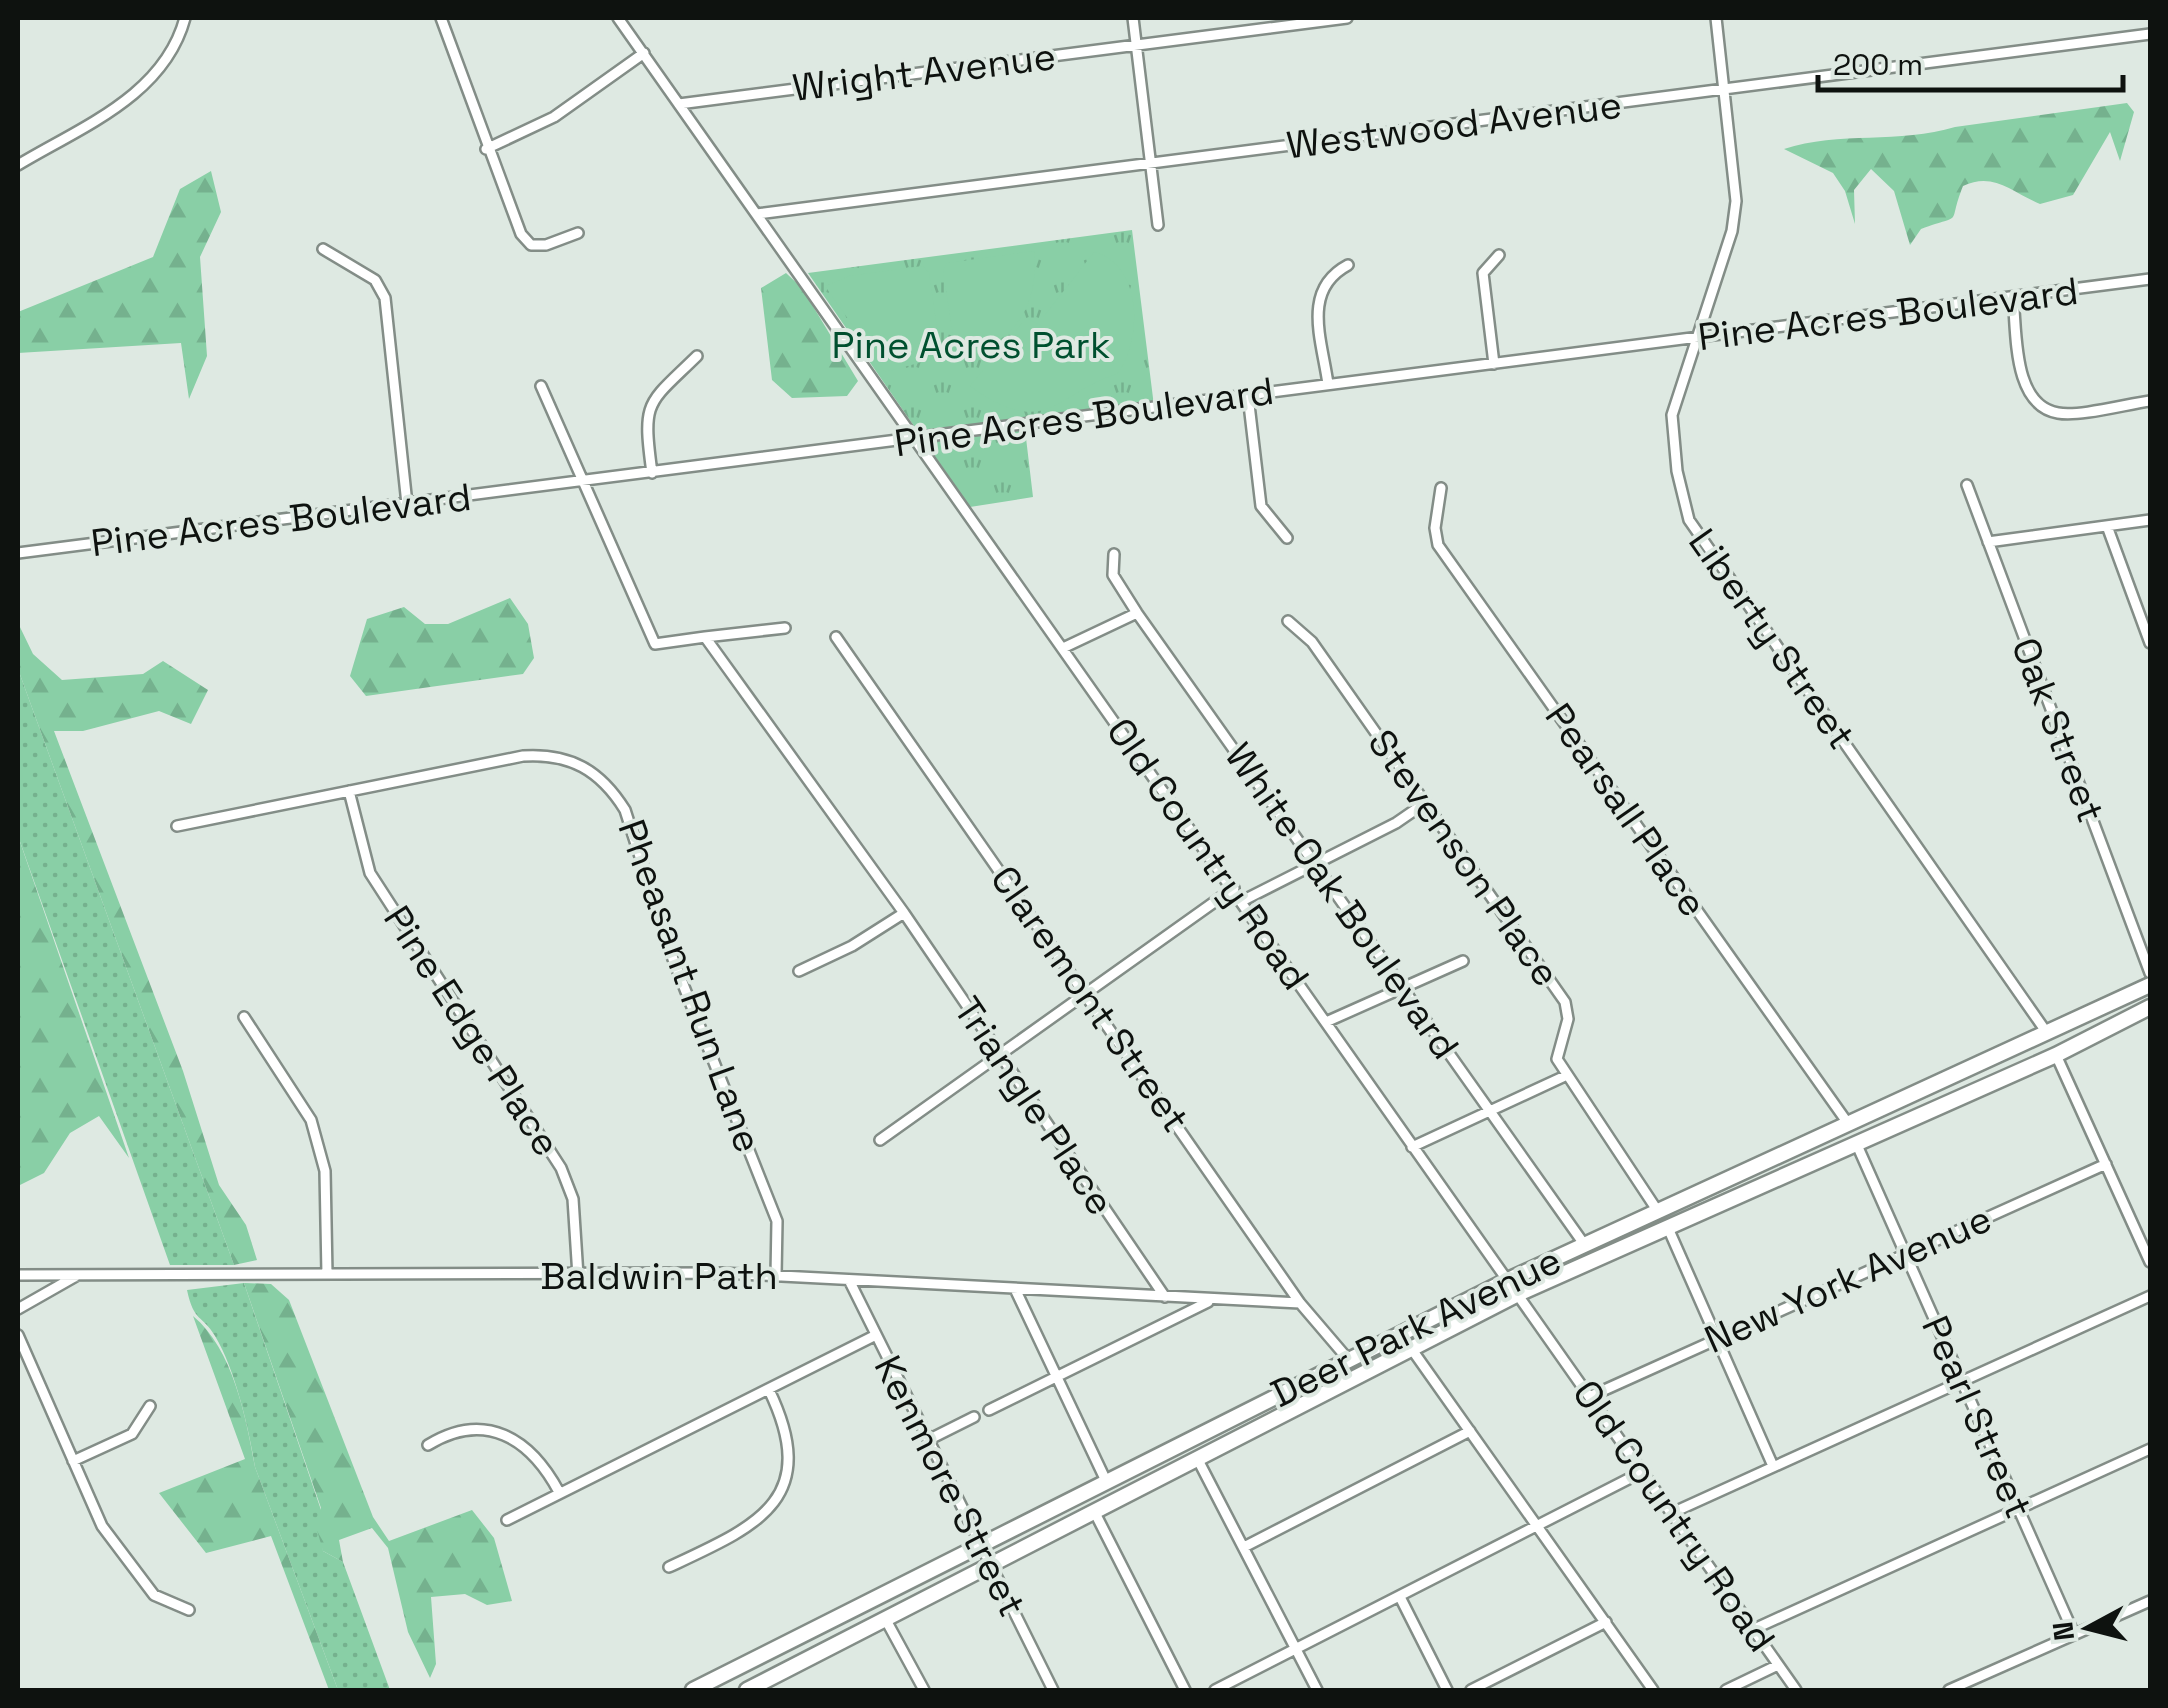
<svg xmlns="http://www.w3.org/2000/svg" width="2168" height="1708" font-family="'Space Grotesk',sans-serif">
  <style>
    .grass { fill: url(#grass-dots) }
    .forest { fill: url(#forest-firs) }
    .park { fill: url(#park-tufts) }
    .pitch { fill: #89cfa6 }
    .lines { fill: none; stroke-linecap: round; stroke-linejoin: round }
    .minor-casing { stroke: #838d87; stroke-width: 14 }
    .primary-casing { stroke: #838d87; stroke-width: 19 }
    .minor { stroke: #fff; stroke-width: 9 }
    .primary { stroke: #fff; stroke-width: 14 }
    .labels { text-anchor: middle; stroke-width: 8; stroke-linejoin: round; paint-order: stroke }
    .street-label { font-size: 38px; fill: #0e120f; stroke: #dee9e2 }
    .park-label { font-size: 38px; fill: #00502f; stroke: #dee9e2 }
  </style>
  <defs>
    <pattern id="grass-dots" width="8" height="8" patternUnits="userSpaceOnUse" patternTransform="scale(2.5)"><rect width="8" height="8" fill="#89cfa6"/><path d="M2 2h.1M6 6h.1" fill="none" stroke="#75b18e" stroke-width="1.8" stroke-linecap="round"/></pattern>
    <pattern id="forest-firs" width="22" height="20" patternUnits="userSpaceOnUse" patternTransform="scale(2.5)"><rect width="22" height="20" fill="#89cfa6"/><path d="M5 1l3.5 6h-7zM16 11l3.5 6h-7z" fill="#75b18e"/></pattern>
    <pattern id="park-tufts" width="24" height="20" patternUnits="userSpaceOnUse" patternTransform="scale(2.5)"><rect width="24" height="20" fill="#89cfa6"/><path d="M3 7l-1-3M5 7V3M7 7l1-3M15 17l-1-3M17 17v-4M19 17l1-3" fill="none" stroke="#75b18e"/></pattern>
  </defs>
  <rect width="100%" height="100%" fill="#dee9e2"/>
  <path class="grass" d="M 18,669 L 234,1265 L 170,1265 L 18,836 Z
    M 244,1283 L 321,1510 L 323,1551 L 343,1562 L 390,1690 L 338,1690 L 255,1467 C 249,1429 235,1369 215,1336 C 202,1314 194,1323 187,1290 Z"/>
  <path class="forest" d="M 2127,103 L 2134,112 L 2120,161 L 2110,132 L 2073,195 L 2040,204 C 2013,193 1994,171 1963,186 C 1946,229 1967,212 1921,229 L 1910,245 L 1894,191 L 1871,169 L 1854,190 L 1855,224 L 1845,191 L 1833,173 L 1784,149 C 1839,131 1900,144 1955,127 Z
    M 211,171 L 221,212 L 200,257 L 207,356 L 189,399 L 181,343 L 18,353 L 18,312 L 153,257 L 180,189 Z
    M 786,273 L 802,288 L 858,381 L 847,396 L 792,398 L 772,380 L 761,288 Z
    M 510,598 L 528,624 L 534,658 L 523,674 L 366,696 L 350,676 L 367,619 L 404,607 L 425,624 L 448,624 Z
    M 18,623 L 33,654 L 62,680 L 143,674 L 163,661 L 208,690 L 191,724 L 159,711 L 83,731 L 54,731 L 183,1071 L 219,1185 L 246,1225 L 257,1260 L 234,1265 L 18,669 Z
    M 18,836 L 129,1158 L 99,1116 L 70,1133 L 44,1173 L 18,1186 Z
    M 244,1283 L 271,1284 L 289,1300 L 373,1517 L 389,1541 L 472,1510 L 494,1538 L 512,1601 L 487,1605 L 465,1594 L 431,1597 L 436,1664 L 430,1678 L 408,1632 L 388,1548 L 372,1528 L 339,1540 L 343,1562 L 323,1551 L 317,1530 L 321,1508 Z
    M 193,1316 C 233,1349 246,1417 255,1467 L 338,1690 L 329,1690 L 271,1536 L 206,1553 L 159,1493 L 245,1459 Z"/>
  <path class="park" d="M 1132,230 L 1154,406 L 1024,421 L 1033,497 L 970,507 L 808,273 Z"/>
  <path class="pitch" d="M 1034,251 C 1040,306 1012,350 956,354 L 943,271 L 947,263 Z
    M 1094,252 C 1144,265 1142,342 1117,374 C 1057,392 1047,442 970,386 L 1026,318 L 1042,326 L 1042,319 Z
    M 922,266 L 929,272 L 941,357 L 885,372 L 825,286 L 849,276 Z"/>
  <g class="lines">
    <g class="minor-casing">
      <path id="minor" d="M 441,18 L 521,234 L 531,245 L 546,245 L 578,233
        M 618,18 L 1796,1690
        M 1133,18 L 1158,225
        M 1716,18 L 1736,201 L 1732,231 L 1672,415 L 1677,471 L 1689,520 L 2047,1033
        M 679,104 L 1347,18
        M 486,149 L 554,117 L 644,53
        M 18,165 C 81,127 164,96 185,18
        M 757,214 L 2150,34
        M 323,249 L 375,280 L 385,298 L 407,504
        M 2013,298 C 2017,332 2012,405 2058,413 C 2080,417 2127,404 2150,401
        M 1494,364 L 1483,273 L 1499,255
        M 1328,384 C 1322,340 1301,290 1348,265
        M 541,386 L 655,644 L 705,637
        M 1248,396 L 1261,506 L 1287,538
        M 652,473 C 642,399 647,405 697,356
        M 1967,485 L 2150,973
        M 1441,488 L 1435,528 L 1438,545 L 1847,1122
        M 2107,526 L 2150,643
        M 1988,542 L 2150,520
        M 18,553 L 2150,279
        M 1114,554 L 1113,575 L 1137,613 L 1584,1244
        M 1288,621 L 1312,642 L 1565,1002 L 1568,1019 L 1557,1059 L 1657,1210
        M 785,628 L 705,637 L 904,913 L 1165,1297
        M 836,637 L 1300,1303 L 1347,1358
        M 1063,648 L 1137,613
        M 349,791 L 370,873 L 561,1168 L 573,1199 L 578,1276
        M 177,826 L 523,756 C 570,753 600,770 625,810 L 673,959 L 777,1221 L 776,1276
        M 1242,901 L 1396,823 L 1425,803
        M 799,971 L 852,946 L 904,913
        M 244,1017 L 311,1120 L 325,1171 L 327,1274
        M 1326,1022 L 1463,961
        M 2056,1055 L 2150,1262
        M 880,1140 L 1234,888
        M 1857,1145 L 2074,1634
        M 1412,1147 L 1565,1076
        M 1668,1228 L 1773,1466
        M 18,1275 L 722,1273 L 1300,1303
        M 849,1280 L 1053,1690
        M 1016,1291 L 1107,1483
        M 18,1309 L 76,1276
        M 18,1335 L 102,1526 L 154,1595 L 189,1610
        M 1413,1351 L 1653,1690
        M 1591,1396 L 2106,1164
        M 989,1410 L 1208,1302
        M 928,1440 L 974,1417
        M 428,1445 C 485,1410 530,1438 559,1492
        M 1198,1460 L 1317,1690
        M 73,1461 L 132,1434 L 150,1406
        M 1674,1512 L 2150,1296
        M 1095,1513 L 1185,1690
        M 507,1520 L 874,1336
        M 1244,1547 L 1470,1431
        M 669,1567 C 757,1526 822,1500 769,1390
        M 1400,1597 L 1447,1690
        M 887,1622 L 924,1690
        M 1754,1629 L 2150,1449
        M 1215,1690 L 1644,1471
        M 1471,1690 L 1606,1622
        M 1726,1690 L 1778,1665
        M 1949,1690 L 2150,1601"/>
    </g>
    <g class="primary-casing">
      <path id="primary" d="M 693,1690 L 1508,1280 L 2150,985
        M 747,1690 L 1518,1294 L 2056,1055 L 2150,1007"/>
    </g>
    <use href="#minor" class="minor"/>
    <use href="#primary" class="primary"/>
  </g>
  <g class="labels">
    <g class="street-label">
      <text transform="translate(924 72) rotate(-7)" y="13">Wright Avenue</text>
      <text transform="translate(1454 125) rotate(-7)" y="13">Westwood Avenue</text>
      <text transform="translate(1888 314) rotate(-7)" y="13">Pine Acres Boulevard</text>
      <text transform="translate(1084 417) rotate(-8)" y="13">Pine Acres Boulevard</text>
      <text transform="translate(281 520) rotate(-7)" y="13">Pine Acres Boulevard</text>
      <text transform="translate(1772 639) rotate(55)" y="13">Liberty Street</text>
      <text transform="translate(2058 730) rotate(69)" y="13">Oak Street</text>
      <text transform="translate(1626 810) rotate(55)" y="13">Pearsall Place</text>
      <text transform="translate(1208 854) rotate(55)" y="13">Old Country Road</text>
      <text transform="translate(1464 858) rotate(55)" y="13">Stevenson Place</text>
      <text transform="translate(1342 901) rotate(55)" y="13">White Oak Boulevard</text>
      <text transform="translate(690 986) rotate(70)" y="13">Pheasant Run Lane</text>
      <text transform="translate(1090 999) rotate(55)" y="13">Claremont Street</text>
      <text transform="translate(472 1031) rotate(57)" y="13">Pine Edge Place</text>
      <text transform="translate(1034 1106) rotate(56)" y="13">Triangle Place</text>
      <text x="659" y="1289">Baldwin Path</text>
      <text transform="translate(1848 1279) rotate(-24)" y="13">New York Avenue</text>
      <text transform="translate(1416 1327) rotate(-26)" y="13">Deer Park Avenue</text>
      <text transform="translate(1977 1417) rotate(66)" y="13">Pearl Street</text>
      <text transform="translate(950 1486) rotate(63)" y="13">Kenmore Street</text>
      <text transform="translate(1674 1516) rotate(55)" y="13">Old Country Road</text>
    </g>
    <g class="park-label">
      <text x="971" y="358">Pine Acres Park</text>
    </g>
  </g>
  <rect width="2168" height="1708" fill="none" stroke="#0e120f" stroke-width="40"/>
  <g transform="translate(2088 1628) rotate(263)" stroke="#dee9e2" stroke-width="8" paint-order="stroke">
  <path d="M0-8L18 38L0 25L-18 38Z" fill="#0e120f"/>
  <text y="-15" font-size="28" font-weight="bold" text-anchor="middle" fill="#0e120f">N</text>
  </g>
  <path d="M1818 75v15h305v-15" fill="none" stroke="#0e120f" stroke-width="5"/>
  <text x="1833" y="75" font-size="30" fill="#0e120f" stroke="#dee9e2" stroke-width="8" paint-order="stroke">200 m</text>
</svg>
